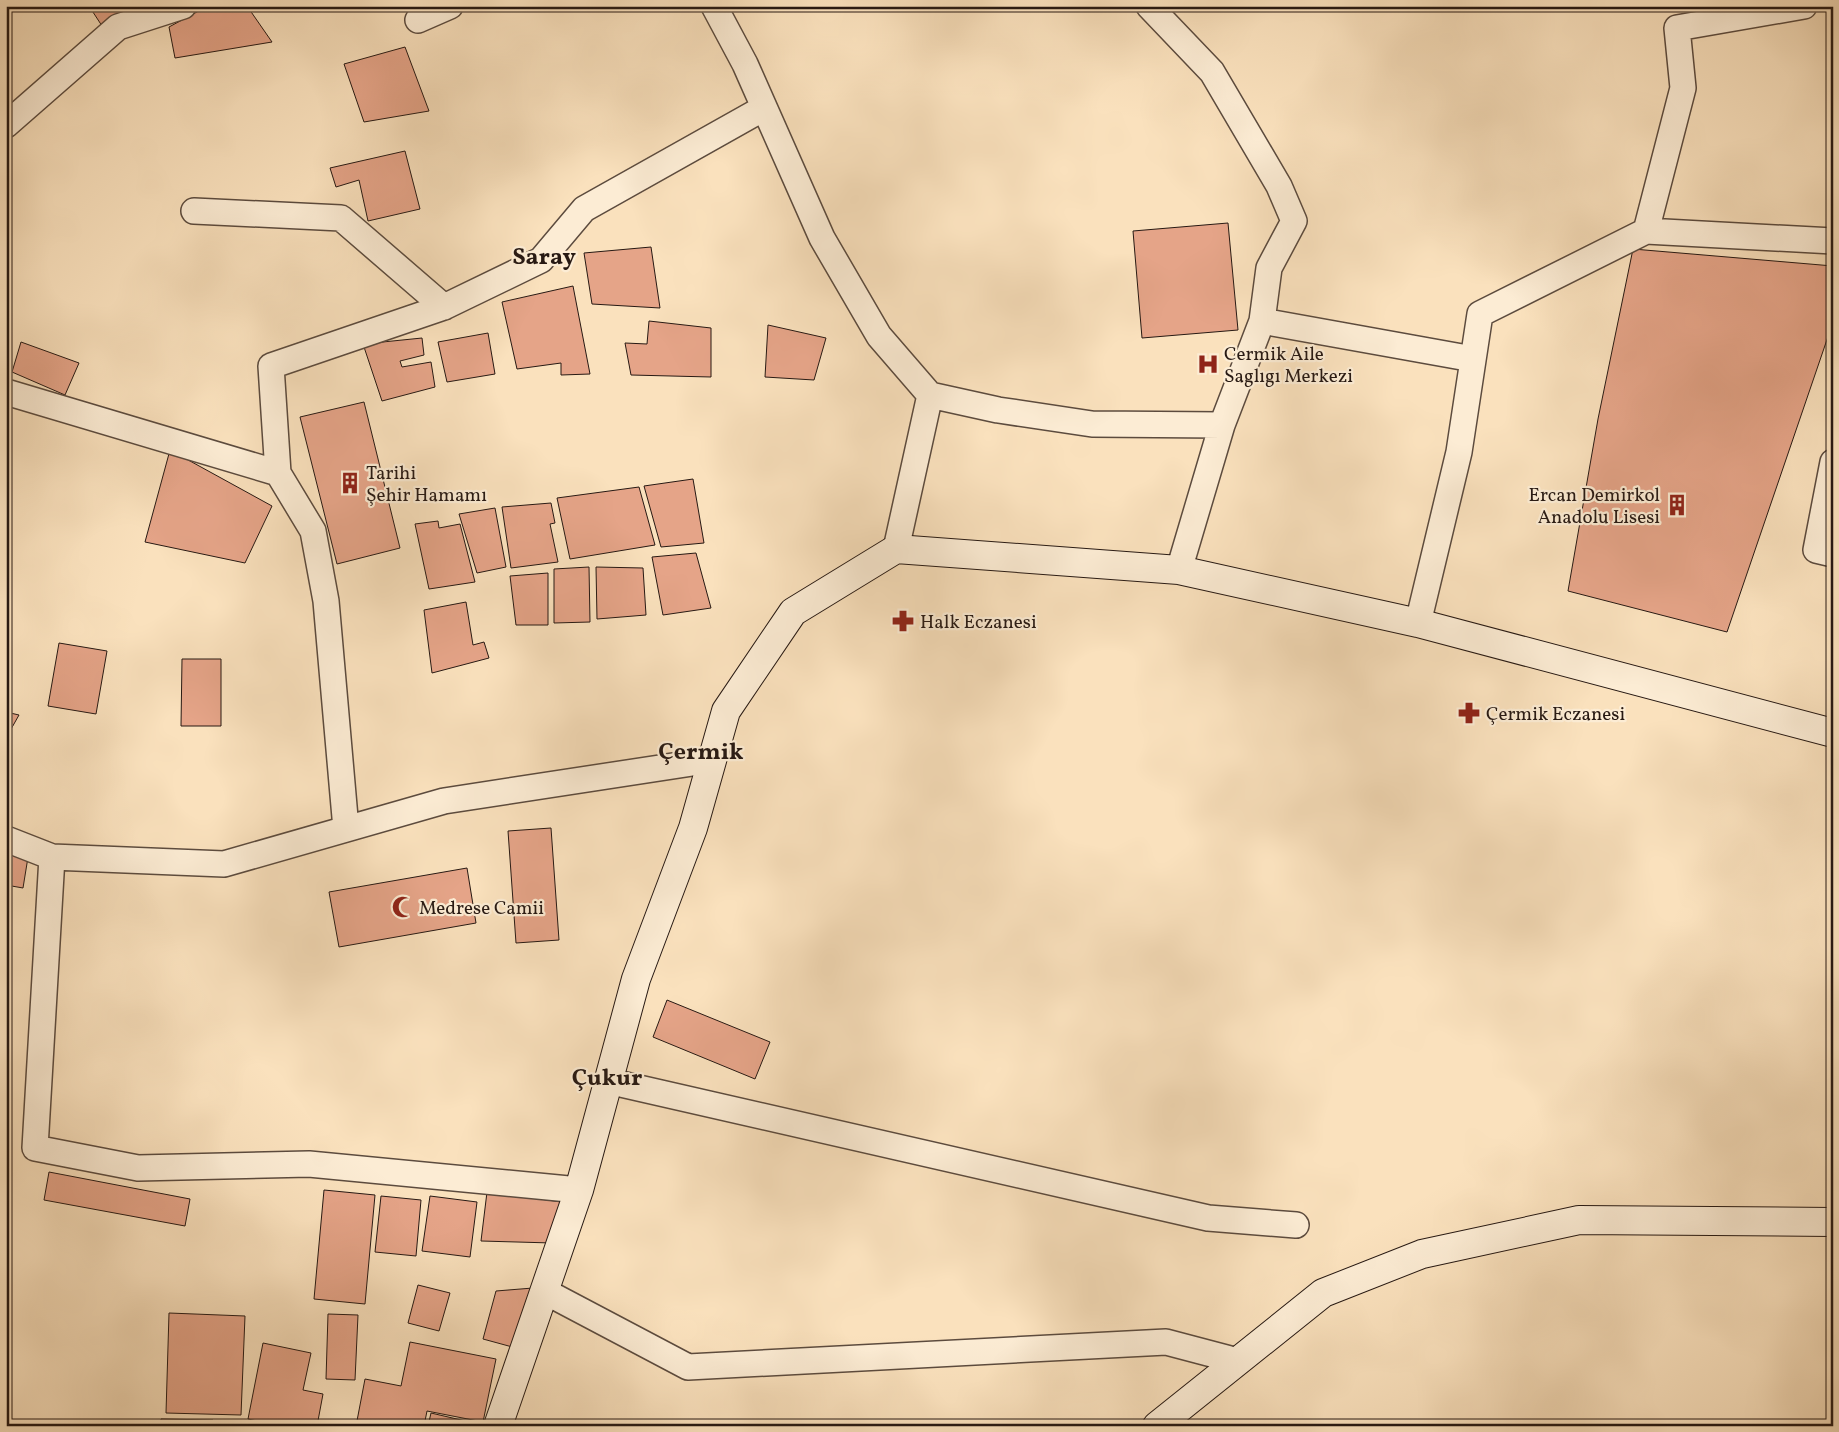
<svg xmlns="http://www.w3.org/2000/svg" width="1839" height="1432" font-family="Vollkorn,serif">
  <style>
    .building { fill: #e5a488; stroke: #271913 }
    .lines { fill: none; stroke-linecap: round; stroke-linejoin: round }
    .street-casing { stroke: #5c4b3e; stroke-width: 28 }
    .secondary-casing { stroke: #271913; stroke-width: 30 }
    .street { stroke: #fcecd4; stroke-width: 25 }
    .secondary { stroke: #fcecd4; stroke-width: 28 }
    .labels { text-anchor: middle; stroke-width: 4.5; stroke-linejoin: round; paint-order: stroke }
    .poi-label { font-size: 19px; fill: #271913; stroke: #fcecd4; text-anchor: start }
    .district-label { font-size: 24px; font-weight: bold; fill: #271913; stroke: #fcecd4 }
  </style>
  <rect width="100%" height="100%" fill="#fae1bd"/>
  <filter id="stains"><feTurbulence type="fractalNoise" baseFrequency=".004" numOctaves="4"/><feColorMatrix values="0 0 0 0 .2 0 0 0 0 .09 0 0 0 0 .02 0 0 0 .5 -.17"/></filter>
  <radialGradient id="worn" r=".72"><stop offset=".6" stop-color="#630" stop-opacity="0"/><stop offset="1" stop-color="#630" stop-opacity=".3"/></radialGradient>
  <path class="building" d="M 89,6 L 136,6 L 104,29 Z
    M 208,6 L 247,6 L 272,42 L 175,58 L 169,27 Z
    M 405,47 L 429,111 L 364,122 L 344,64 Z
    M 405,151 L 420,209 L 368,221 L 359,180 L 336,187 L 330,168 Z
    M 1228,223 L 1238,330 L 1142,338 L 1133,231 Z
    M 651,247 L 660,308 L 592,304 L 584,253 Z
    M 1633,249 L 1833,266 L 1833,322 L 1727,632 L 1568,591 L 1598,419 Z
    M 573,286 L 590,374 L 561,375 L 561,363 L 517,369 L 502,302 Z
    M 649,321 L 711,328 L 711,377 L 631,375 L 625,343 L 647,344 Z
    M 768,325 L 826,338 L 814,380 L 765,377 Z
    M 488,333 L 495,374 L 447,382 L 438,342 Z
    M 422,338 L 424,355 L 400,361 L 402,367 L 431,362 L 435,387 L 382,401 L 363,344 Z
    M 21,342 L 79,363 L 65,395 L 12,372 Z
    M 364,402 L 400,548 L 337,564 L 300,417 Z
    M 170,450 L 272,506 L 245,563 L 145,542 Z
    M 693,479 L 704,543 L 661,547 L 644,486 Z
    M 639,487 L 655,545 L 570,559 L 557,498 Z
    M 551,503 L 555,523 L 550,524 L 558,562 L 511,568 L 502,507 Z
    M 495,508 L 506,567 L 477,573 L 459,514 Z
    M 438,521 L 439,528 L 460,524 L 475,582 L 429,589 L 415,524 Z
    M 696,553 L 711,608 L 663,615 L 652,557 Z
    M 589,567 L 590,622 L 554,623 L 554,569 Z
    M 596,567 L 643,568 L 646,615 L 597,619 Z
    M 548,573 L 548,625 L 516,625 L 510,576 Z
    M 466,602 L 473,645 L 484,642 L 489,658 L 432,673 L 424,610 Z
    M 59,643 L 107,651 L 96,714 L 48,706 Z
    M 182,659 L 221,659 L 221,726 L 181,726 Z
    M 6,712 L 19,715 L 6,738 Z
    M 551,828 L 559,940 L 516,943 L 508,831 Z
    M 6,847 L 29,851 L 23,888 L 6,885 Z
    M 467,868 L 476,923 L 339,947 L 329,892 Z
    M 667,1000 L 770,1042 L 755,1079 L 653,1037 Z
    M 49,1172 L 190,1199 L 185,1226 L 44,1200 Z
    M 324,1190 L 375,1195 L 365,1304 L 314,1299 Z
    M 487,1192 L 562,1202 L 552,1243 L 481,1241 Z
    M 381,1196 L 421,1200 L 416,1256 L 375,1252 Z
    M 430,1196 L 477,1202 L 470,1257 L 422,1251 Z
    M 418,1285 L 450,1293 L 439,1331 L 408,1323 Z
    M 533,1288 L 516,1348 L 483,1339 L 496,1291 Z
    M 169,1313 L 245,1316 L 241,1415 L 166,1413 Z
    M 328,1314 L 358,1315 L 355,1380 L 326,1379 Z
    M 410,1342 L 496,1359 L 483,1422 L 427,1411 L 424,1426 L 356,1426 L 365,1379 L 401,1386 Z
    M 263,1343 L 311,1353 L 303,1390 L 323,1394 L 317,1426 L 280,1426 L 248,1419 Z
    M 431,1413 L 474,1423 L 474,1426 L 428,1426 Z
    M 161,1419 L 213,1420 L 213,1426 L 161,1426 Z
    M 218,1423 L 263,1424 L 263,1426 L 218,1426 Z"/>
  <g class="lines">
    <g class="street-casing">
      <path id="street" d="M 714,6 L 745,64 L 822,238 L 879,336 L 930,395 L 998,410 L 1092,424 L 1222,425
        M 1149,6 L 1212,72 L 1279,186 L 1294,221 L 1269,268 L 1262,321 L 1222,425 L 1179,570
        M 418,20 L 450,6
        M 6,125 L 118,27 L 183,6
        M 194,211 L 341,218 L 444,307
        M 1646,231 L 1683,88 L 1677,28 L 1804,6
        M 1262,321 L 1473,359
        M 6,392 L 278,473
        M 1833,462 L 1816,550 L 1833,554
        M 896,549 L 930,395
        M 1418,623 L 1459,452 L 1480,314 L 1646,231 L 1833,241
        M 346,829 L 326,601 L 313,531 L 278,473 L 271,366 L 444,307 L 541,260 L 584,209 L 764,108
        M 6,839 L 52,857 L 224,864 L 444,801 L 712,760
        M 52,857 L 35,1148 L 138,1168 L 309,1164 L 579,1190
        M 608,1081 L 1208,1218 L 1296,1225
        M 544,1291 L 688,1367 L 1166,1342 L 1238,1361"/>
    </g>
    <g class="secondary-casing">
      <path id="secondary" d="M 498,1426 L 579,1190 L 636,979 L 693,828 L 726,711 L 793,612 L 896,549 L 1179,570 L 1418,623 L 1833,733
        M 1157,1426 L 1323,1293 L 1422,1254 L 1579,1220 L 1833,1222"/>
    </g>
    <use href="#street" class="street"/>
    <use href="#secondary" class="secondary"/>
  </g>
  <defs>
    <g id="hospital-bare" transform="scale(1.725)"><path d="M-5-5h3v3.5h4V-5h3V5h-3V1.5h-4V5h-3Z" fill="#8f2418" stroke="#fcecd4" stroke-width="2.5" paint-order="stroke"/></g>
    <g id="building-bare" transform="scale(1.725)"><path d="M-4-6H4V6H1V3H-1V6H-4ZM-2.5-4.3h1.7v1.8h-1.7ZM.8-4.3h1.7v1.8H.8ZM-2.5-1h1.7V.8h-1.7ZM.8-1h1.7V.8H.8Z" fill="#8f2418" stroke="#fcecd4" stroke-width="2.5" paint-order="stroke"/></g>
    <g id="pharmacy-bare" transform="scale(1.725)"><path d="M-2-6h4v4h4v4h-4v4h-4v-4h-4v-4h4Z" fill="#8f2418" stroke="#fcecd4" stroke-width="2.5" paint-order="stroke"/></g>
    <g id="mosque-bare" transform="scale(1.725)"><path d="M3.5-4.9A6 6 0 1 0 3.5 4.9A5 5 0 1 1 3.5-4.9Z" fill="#8f2418" stroke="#fcecd4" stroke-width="2.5" paint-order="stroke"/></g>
  </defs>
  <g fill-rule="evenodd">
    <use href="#hospital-bare" x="1208" y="364"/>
    <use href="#building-bare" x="350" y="483"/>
    <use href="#building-bare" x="1677" y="505"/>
    <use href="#pharmacy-bare" x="903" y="621"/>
    <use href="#pharmacy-bare" x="1469" y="713"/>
    <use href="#mosque-bare" x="403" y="907"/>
  </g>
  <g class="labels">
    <g class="poi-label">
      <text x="1224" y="360">Cermik Aile<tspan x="1224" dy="22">Saglıgı Merkezi</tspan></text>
      <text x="366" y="479">Tarihi<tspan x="366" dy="22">Şehir Hamamı</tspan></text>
      <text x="1660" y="501" text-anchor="end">Ercan Demirkol<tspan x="1660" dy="22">Anadolu Lisesi</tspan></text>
      <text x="920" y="628">Halk Eczanesi</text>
      <text x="1486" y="720">Çermik Eczanesi</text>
      <text x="419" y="914">Medrese Camii</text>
    </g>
    <g class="district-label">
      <text x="544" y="264">Saray</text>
      <text x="701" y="759">Çermik</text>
      <text x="607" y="1085">Çukur</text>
    </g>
  </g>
  <rect width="1839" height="1432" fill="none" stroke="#fae1bd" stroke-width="25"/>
  <rect x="8" y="8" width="1824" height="1417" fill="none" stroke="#271913" stroke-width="2.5"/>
  <rect x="12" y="12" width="1814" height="1407" fill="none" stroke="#271913"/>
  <rect width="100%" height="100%" filter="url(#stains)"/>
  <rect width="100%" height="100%" fill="url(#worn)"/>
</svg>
